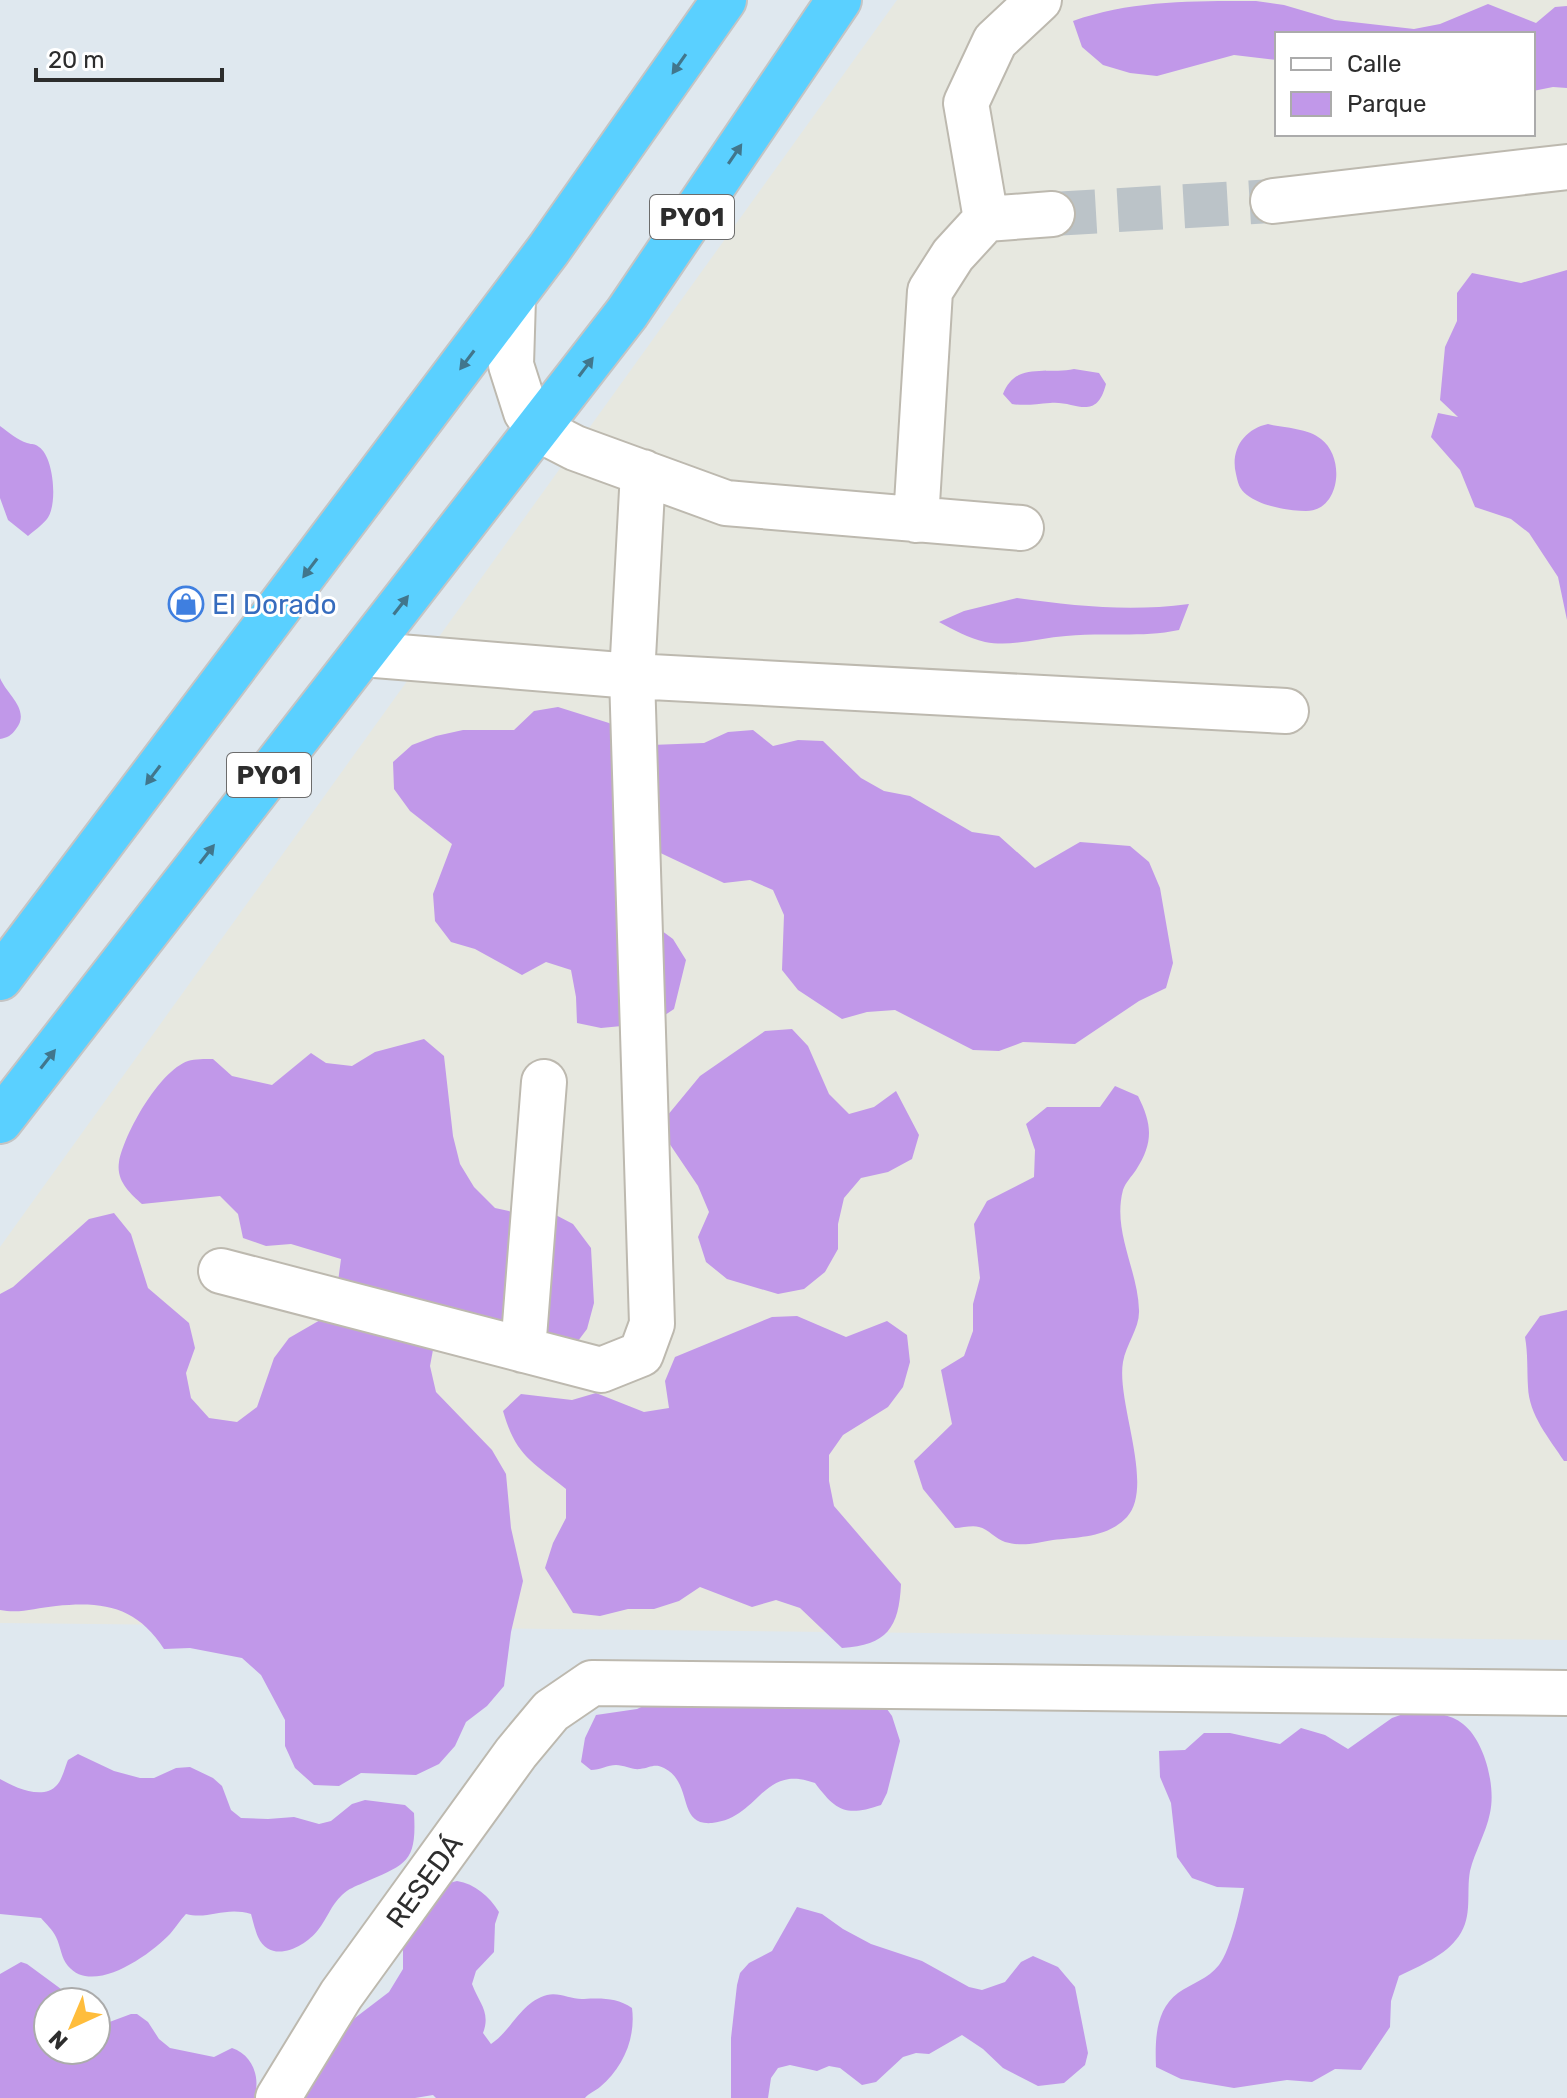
<svg xmlns="http://www.w3.org/2000/svg" width="1567" height="2098" font-family="Rubik,sans-serif">
  <style>
    .industrial { fill: #e7e8e0; fill-rule: evenodd }
    .green { fill: #c198e9 }
    .lines { fill: none; stroke-linecap: round; stroke-linejoin: round }
    .minor-tunnel { stroke: #bbc3c8; stroke-width: 44; stroke-dasharray: 44 22; stroke-linecap: butt }
    .minor-casing { stroke: #bdb9af; stroke-width: 48 }
    .highway-casing { stroke: #c4c4c4; stroke-width: 48 }
    .minor { stroke: #fff; stroke-width: 44 }
    .highway { stroke: #5ad0ff; stroke-width: 44 }
    .oneway { fill: #41768c }
    .labels { text-anchor: middle; stroke-width: 6; stroke-linejoin: round; paint-order: stroke }
    .shield { fill: #fff; stroke: #6c6c6c; stroke-width: 2 }
    .shield-label { font-size: 26px; font-weight: bold; fill: #2d2d2d }
    .shop-label { font-size: 28px; fill: #366cbe; stroke: #fff; text-anchor: start }
    .street-label { font-size: 28px; fill: #2d2d2d; stroke: #fff }
  </style>
  <rect width="100%" height="100%" fill="#dfe8ef"/>
  <path class="industrial" d="M 897,0 L 1567,0 L 1567,1640 L 0,1623 L 0,1247 ZM 1277,34 L 1533,34 L 1533,134 L 1277,134 Z"/>
  <path class="green" d="M 1256,1 L 1284,5 L 1335,20 L 1414,29 L 1440,24 L 1488,4 L 1536,23 L 1555,7 L 1567,6 L 1567,88 L 1553,87 L 1533,91 L 1533,34 L 1277,34 L 1277,60 L 1234,55 L 1157,76 L 1130,73 L 1103,65 L 1082,47 L 1073,21 C 1132,0 1194,1 1256,1 Z
    M 1567,270 L 1567,620 L 1558,577 L 1529,533 L 1511,519 L 1475,507 L 1460,470 L 1431,437 L 1438,413 L 1458,417 L 1440,400 L 1445,347 L 1457,321 L 1457,293 L 1472,273 L 1521,283 Z
    M 1074,369 L 1099,373 L 1106,384 C 1096,423 1075,400 1050,403 C 1036,404 1026,406 1012,404 L 1003,394 C 1016,361 1046,375 1074,369 Z
    M 1268,424 C 1284,428 1308,428 1321,439 C 1346,458 1340,511 1306,511 C 1288,511 1261,506 1247,495 C 1239,489 1238,483 1236,474 C 1230,450 1244,429 1268,424 Z
    M 0,426 C 8,432 18,440 27,443 C 33,445 34,443 39,447 C 54,457 58,505 47,519 C 42,525 34,531 28,536 L 8,520 L 0,498 Z
    M 1017,598 C 1077,606 1128,612 1189,604 L 1179,630 C 1141,638 1104,632 1066,636 C 1039,638 1012,647 985,642 C 968,638 954,630 939,622 L 964,611 Z
    M 0,678 C 7,695 31,710 16,729 C 12,735 7,738 0,739 Z
    M 558,707 L 609,723 L 629,736 L 651,745 L 704,743 L 728,732 L 753,730 L 773,746 L 798,740 L 823,741 L 861,778 L 884,791 L 910,796 L 972,832 L 999,836 L 1035,868 L 1080,842 L 1130,846 L 1149,862 L 1160,888 L 1173,963 L 1166,988 L 1139,1001 L 1075,1044 L 1023,1042 L 999,1051 L 973,1050 L 895,1010 L 867,1012 L 842,1019 L 798,990 L 782,970 L 784,915 L 773,890 L 750,880 L 724,883 L 652,849 L 631,908 L 673,939 L 686,960 L 674,1009 L 653,1023 L 601,1028 L 577,1023 L 576,997 L 571,970 L 546,962 L 522,975 L 475,949 L 451,942 L 435,921 L 433,894 L 452,844 L 410,811 L 394,789 L 393,762 L 412,745 L 436,736 L 463,730 L 514,730 L 534,711 Z
    M 792,1029 L 808,1046 L 829,1094 L 849,1114 L 874,1107 L 896,1091 L 919,1135 L 912,1159 L 888,1172 L 861,1178 L 844,1198 L 838,1224 L 838,1249 L 825,1272 L 804,1289 L 778,1294 L 727,1279 L 706,1262 L 698,1237 L 709,1212 L 698,1186 L 669,1143 L 667,1116 L 700,1076 L 765,1031 Z
    M 424,1039 L 444,1056 L 453,1136 L 460,1164 L 474,1187 L 495,1208 L 522,1214 L 550,1212 L 573,1224 L 591,1248 L 594,1303 L 587,1329 L 569,1353 L 435,1339 L 430,1366 L 436,1392 L 492,1450 L 506,1474 L 511,1528 L 523,1581 L 511,1632 L 504,1686 L 487,1706 L 466,1722 L 455,1746 L 439,1764 L 416,1775 L 361,1773 L 339,1786 L 314,1785 L 295,1768 L 285,1746 L 285,1720 L 261,1675 L 242,1658 L 190,1648 L 164,1649 C 137,1607 104,1601 56,1606 C 35,1608 20,1614 0,1610 L 0,1294 L 13,1287 L 89,1219 L 114,1213 L 131,1234 L 148,1288 L 189,1323 L 195,1348 L 186,1373 L 191,1398 L 209,1418 L 237,1422 L 257,1407 L 274,1358 L 289,1338 L 334,1312 L 341,1259 L 291,1244 L 266,1246 L 243,1238 L 238,1214 L 220,1196 L 142,1204 C 130,1193 116,1181 119,1162 C 124,1134 159,1071 188,1061 C 195,1059 205,1059 213,1059 L 232,1076 L 272,1085 L 311,1053 L 326,1063 L 352,1066 L 375,1052 Z
    M 1115,1086 L 1138,1096 C 1152,1124 1154,1142 1136,1170 C 1132,1176 1125,1183 1123,1190 C 1112,1231 1138,1270 1139,1310 C 1140,1328 1126,1344 1123,1362 C 1116,1402 1155,1486 1127,1517 C 1107,1538 1078,1537 1053,1540 C 1035,1543 1023,1547 1005,1542 C 996,1539 988,1529 979,1527 C 972,1525 962,1528 955,1528 L 923,1489 L 914,1461 L 952,1424 L 941,1370 L 964,1356 L 973,1331 L 973,1304 L 980,1278 L 974,1224 L 987,1201 L 1034,1177 L 1035,1150 L 1026,1124 L 1047,1107 L 1100,1107 Z
    M 1567,1310 L 1567,1461 L 1564,1461 C 1549,1438 1529,1415 1528,1387 C 1527,1370 1528,1354 1525,1337 L 1540,1316 Z
    M 797,1316 L 846,1337 L 887,1321 L 907,1335 L 910,1362 L 903,1387 L 888,1407 L 843,1435 L 829,1455 L 829,1481 L 834,1506 L 901,1584 C 899,1628 887,1645 842,1648 L 800,1608 L 776,1600 L 752,1607 L 700,1587 L 679,1601 L 654,1609 L 628,1609 L 600,1616 L 573,1613 L 545,1568 L 553,1543 L 566,1518 L 566,1489 C 531,1461 516,1456 503,1411 L 521,1394 L 572,1400 L 596,1393 L 644,1412 L 669,1408 L 665,1381 L 675,1357 L 772,1317 Z
    M 650,1703 L 884,1705 L 892,1716 L 900,1741 L 887,1793 L 881,1805 C 846,1817 836,1811 815,1783 C 762,1763 760,1818 712,1823 C 676,1826 694,1783 664,1768 C 654,1763 650,1768 640,1769 C 632,1770 624,1765 616,1765 C 608,1765 600,1770 591,1770 L 581,1762 L 585,1738 L 596,1715 L 637,1709 Z
    M 1417,1709 C 1431,1712 1451,1714 1463,1724 C 1485,1741 1496,1787 1490,1813 C 1486,1833 1475,1851 1470,1871 C 1466,1893 1473,1916 1459,1936 C 1445,1956 1421,1965 1399,1976 L 1391,2001 L 1390,2027 L 1361,2070 L 1335,2069 L 1312,2082 L 1287,2080 L 1234,2088 L 1181,2079 L 1156,2067 C 1155,2041 1155,2010 1178,1993 C 1192,1983 1208,1979 1219,1965 C 1231,1949 1240,1908 1244,1888 L 1217,1887 L 1192,1878 L 1177,1857 L 1171,1803 L 1160,1777 L 1159,1751 L 1185,1750 L 1204,1733 L 1230,1733 L 1280,1744 L 1301,1728 L 1325,1735 L 1348,1749 L 1392,1718 Z
    M 78,1754 L 114,1771 L 140,1778 L 154,1778 L 176,1768 L 190,1767 L 213,1778 L 222,1786 L 231,1810 L 241,1818 L 268,1819 L 294,1817 L 319,1824 L 331,1821 L 352,1804 L 365,1800 L 405,1805 L 414,1813 C 417,1863 406,1864 363,1883 C 356,1886 348,1889 342,1895 C 331,1905 327,1919 318,1930 C 305,1947 271,1965 258,1937 C 255,1930 253,1921 251,1914 C 225,1906 209,1920 186,1914 C 180,1920 176,1927 170,1934 C 150,1955 93,1996 68,1966 C 61,1958 61,1947 56,1937 C 53,1930 46,1924 41,1918 L 0,1914 L 0,1779 C 14,1787 43,1801 57,1785 C 62,1780 65,1767 68,1760 Z
    M 457,1881 C 475,1884 489,1896 499,1912 L 495,1924 L 494,1952 L 476,1971 L 472,1984 C 479,2003 491,2012 483,2033 L 491,2044 C 512,2030 521,2002 547,1995 C 560,1992 572,2000 584,1999 C 602,1998 617,1998 632,2008 C 636,2038 623,2068 600,2087 C 595,2091 589,2093 585,2098 L 436,2098 L 433,2095 L 415,2098 L 302,2098 L 347,2024 L 389,1992 L 403,1969 L 403,1944 L 445,1884 Z
    M 797,1907 L 822,1914 L 843,1929 L 871,1944 L 922,1961 L 969,1987 L 982,1990 L 1005,1982 L 1021,1962 L 1033,1956 L 1058,1967 L 1075,1987 L 1088,2053 L 1085,2065 L 1064,2083 L 1038,2086 L 1003,2068 L 983,2049 L 962,2035 L 929,2054 L 916,2053 L 903,2057 L 876,2082 L 862,2085 L 840,2068 L 829,2066 L 817,2071 L 790,2065 L 778,2068 L 771,2078 L 768,2098 L 731,2098 L 731,2038 L 737,1985 L 740,1973 L 749,1963 L 772,1951 Z
    M 21,1962 L 27,1964 L 61,1989 L 67,2002 L 48,2002 L 48,2050 L 96,2050 L 96,2027 L 131,2014 L 137,2014 L 148,2022 L 159,2039 L 170,2048 L 214,2057 L 232,2048 C 253,2055 261,2078 254,2098 L 0,2098 L 0,1974 Z"/>
  <g class="lines">
    <path class="minor-tunnel" d="M 1052,214 L 1273,201"/>
    <g class="minor-casing">
      <path id="minor" d="M 1039,0 L 995,41 L 966,103 L 986,219 L 1052,214
        M 1273,201 L 1567,167
        M 513,298 L 511,365 L 526,412 L 538,429 L 575,448 L 726,503 L 1021,528
        M 916,520 L 930,291 L 953,255 L 986,219
        M 363,654 L 632,676 L 1286,711
        M 221,1271 L 601,1370 L 641,1354 L 652,1324 L 632,676 L 643,472
        M 523,1350 L 544,1082
        M 278,2098 L 341,1995 L 516,1753 L 551,1711 L 592,1683 L 1567,1693"/>
    </g>
    <g class="highway-casing">
      <path id="highway" d="M 0,978 L 549,249 L 724,0
        M 0,1121 L 627,313 L 839,0"/>
    </g>
    <use href="#minor" class="minor"/>
    <use href="#highway" class="highway"/>
  </g>
  <defs><path id="oneway-solid" d="M-6-.8H1V-3.2L6.5 0L1 3.2V.8H-6Z" transform="scale(2)"/></defs>
  <g class="oneway">
    <use href="#oneway-solid" transform="translate(679 64) rotate(125)"/>
    <use href="#oneway-solid" transform="translate(735 154) rotate(-56)"/>
    <use href="#oneway-solid" transform="translate(467 360) rotate(127)"/>
    <use href="#oneway-solid" transform="translate(586 367) rotate(-53)"/>
    <use href="#oneway-solid" transform="translate(310 568) rotate(127)"/>
    <use href="#oneway-solid" transform="translate(401 605) rotate(-52)"/>
    <use href="#oneway-solid" transform="translate(153 775) rotate(127)"/>
    <use href="#oneway-solid" transform="translate(207 854) rotate(-52)"/>
    <use href="#oneway-solid" transform="translate(48 1059) rotate(-52)"/>
  </g>
  <defs>
    <g id="shop-ring" transform="scale(1.8)"><circle r="9.5" fill="#fff" stroke="#3f7fe0" stroke-width="1.5"/><path d="M-5-2.5h2.3a2.7 3.5 0 0 1 5.4 0H5L5.5 6h-11ZM-1.5-2.5h3a1.5 2.3 0 0 0-3 0Z" fill="#3f7fe0"/></g>
  </defs>
  <g fill-rule="evenodd">
    <use href="#shop-ring" x="186" y="604"/>
  </g>
  <g class="labels">
    <g class="shield">
      <rect x="650" y="195" width="84" height="44" rx="6"/>
      <rect x="227" y="753" width="84" height="44" rx="6"/>
    </g>
    <g class="shield-label">
      <text x="692" y="226">PY01</text>
      <text x="269" y="784">PY01</text>
    </g>
    <g class="shop-label">
      <text x="212" y="614">El Dorado</text>
    </g>
    <g class="street-label">
      <text transform="translate(424 1881) rotate(-54)" y="10">RESEDÁ</text>
    </g>
  </g>
  <rect x="1275" y="32" width="260" height="104" fill="#ffffff" stroke="#ababab" stroke-width="2"/>
  <rect x="1291" y="58" width="40" height="12" fill="#ffffff" stroke="#ababab" stroke-width="2"/>
  <text x="1347" y="72" font-size="24" fill="#2d2d2d">Calle</text>
  <rect x="1291" y="92" width="40" height="24" fill="#c198e9" stroke="#ababab" stroke-width="2"/>
  <text x="1347" y="112" font-size="24" fill="#2d2d2d">Parque</text>
  <g transform="translate(72 2026) rotate(224)"><circle r="38" fill="#ffffff" stroke="#ababab" stroke-width="2"/>
  <path d="M0-6L14 30L0 20L-14 30Z" fill="#ffbd3c"/>
  <text y="-12" font-size="22" font-weight="bold" text-anchor="middle" fill="#2d2d2d">N</text>
  </g>
  <path d="M36 68v12h186v-12" fill="none" stroke="#2d2d2d" stroke-width="4"/>
  <text x="48" y="68" font-size="24" fill="#2d2d2d" stroke="#ffffff" stroke-width="6" paint-order="stroke">20 m</text>
</svg>
